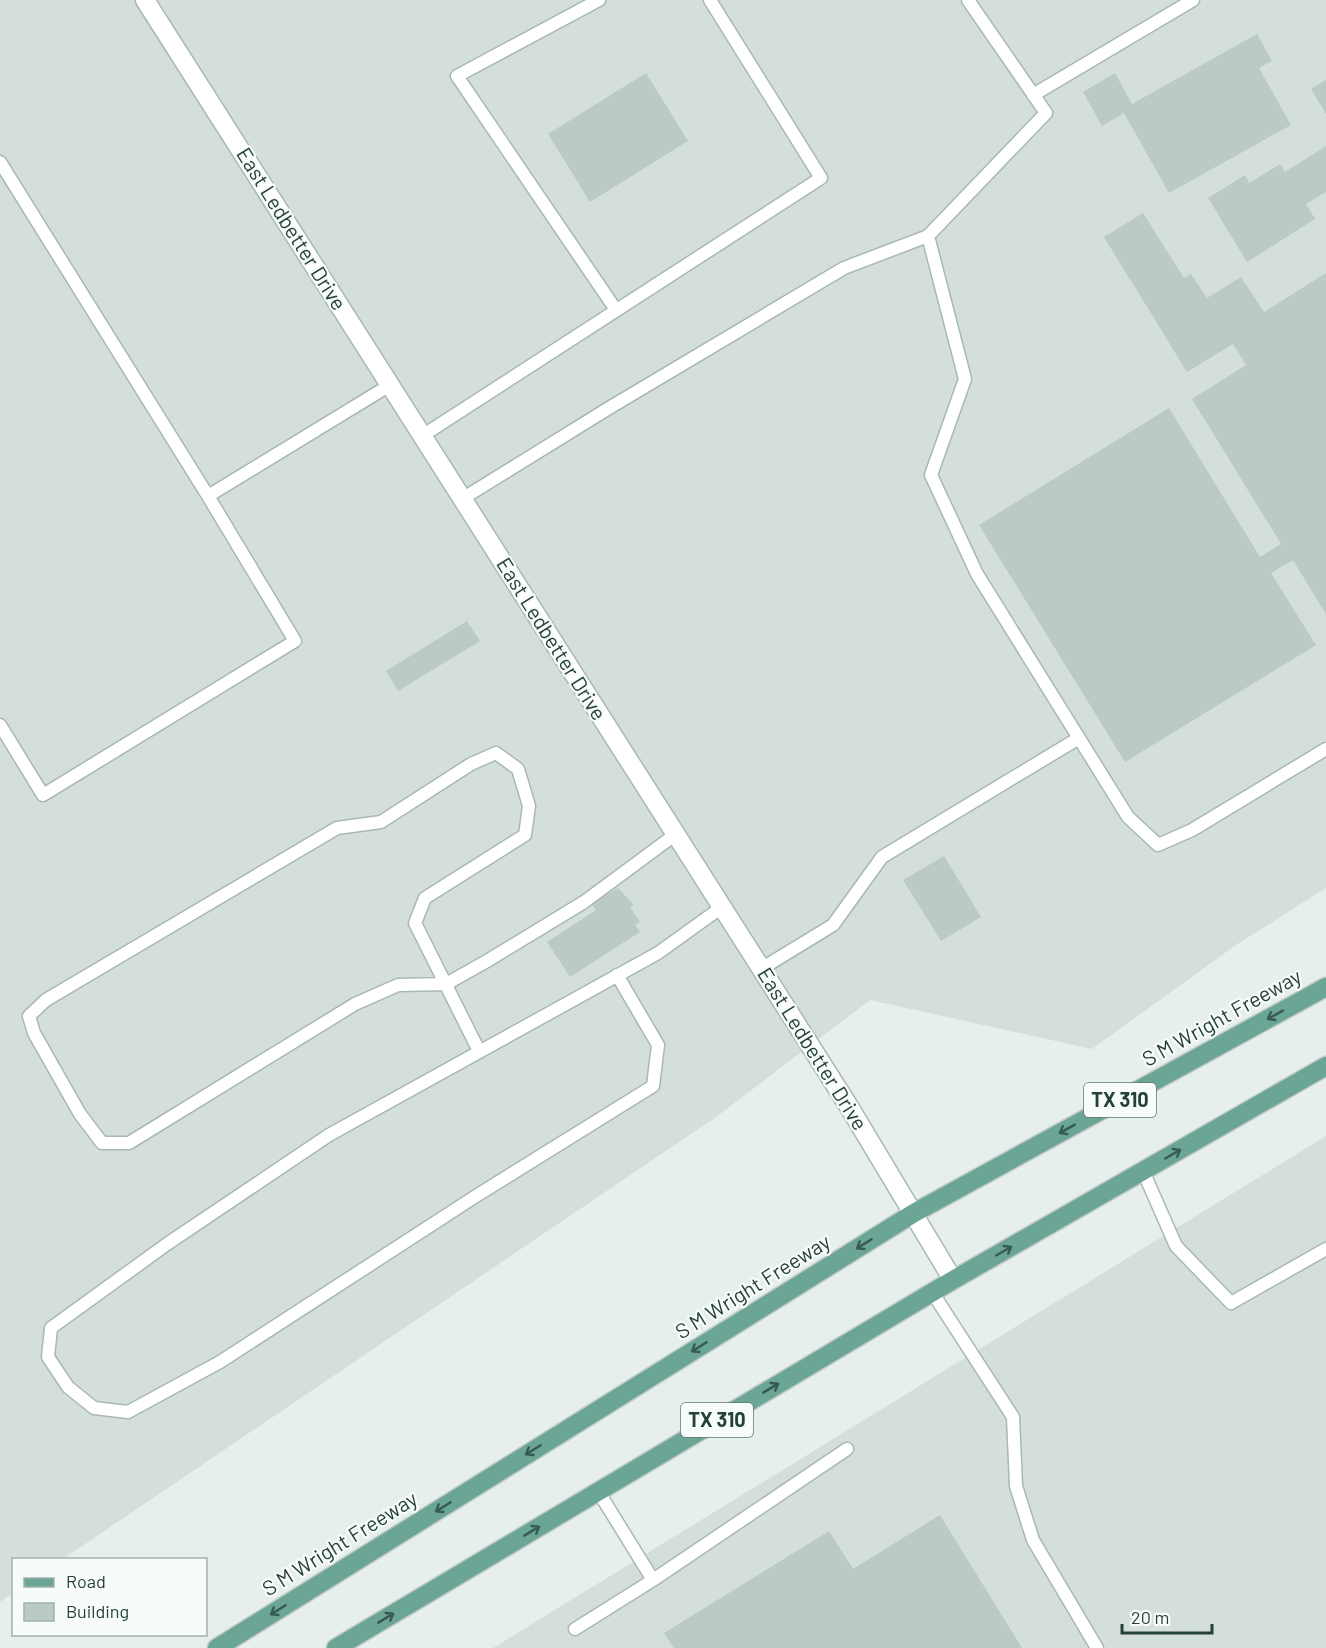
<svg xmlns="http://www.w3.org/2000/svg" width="1326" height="1648" font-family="Barlow,sans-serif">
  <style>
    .built { fill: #d4dfda }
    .building { fill: #bbcac4 }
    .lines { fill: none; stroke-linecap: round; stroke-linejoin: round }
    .lane-casing { stroke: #a8b8b2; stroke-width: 15 }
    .street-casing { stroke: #a8b8b2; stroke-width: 21 }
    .primary-casing { stroke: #c2cac8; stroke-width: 21 }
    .lane { stroke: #fff; stroke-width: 12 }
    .street { stroke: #fff; stroke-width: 18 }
    .primary { stroke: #6aa596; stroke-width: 18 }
    .oneway { stroke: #365b51 }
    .labels { text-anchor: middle; stroke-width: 4.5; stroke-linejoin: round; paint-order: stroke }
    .shield { fill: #f7fbf9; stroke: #637a73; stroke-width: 1.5 }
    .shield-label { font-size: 20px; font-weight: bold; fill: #24423a }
    .street-label { font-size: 21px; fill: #24423a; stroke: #f7fbf9 }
  </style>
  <rect width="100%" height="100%" fill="#e6efeb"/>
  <path class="built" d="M 0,0 L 1326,0 L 1326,888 L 1236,945 L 1092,1049 L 870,1000 L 716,1117 L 63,1559 L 14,1560 L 13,1593 L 0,1602 Z
    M 1326,1136 L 1326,1648 L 493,1648 Z"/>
  <path class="building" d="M 1257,34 L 1272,61 L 1259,68 L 1291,125 L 1169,193 L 1124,113 L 1102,126 L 1083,92 L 1115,73 L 1132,104 Z
    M 646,73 L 688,141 L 590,202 L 548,134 Z
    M 1326,80 L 1326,114 L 1311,89 Z
    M 1326,146 L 1326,192 L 1306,204 L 1315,219 L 1247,262 L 1208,198 L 1245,175 L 1249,183 L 1280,164 L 1285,172 Z
    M 1143,213 L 1184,278 L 1191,274 L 1207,298 L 1241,277 L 1264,312 L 1326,273 L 1326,614 L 1293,560 L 1271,573 L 1316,645 L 1125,762 L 979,525 L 1169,408 L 1260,557 L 1281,544 L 1192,399 L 1246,365 L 1233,344 L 1187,372 L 1104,237 Z
    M 467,621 L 480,641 L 398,691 L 386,671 Z
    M 944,856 L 981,917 L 941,941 L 903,880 Z
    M 618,888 L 634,905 L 630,907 L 640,922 L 635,925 L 640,932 L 570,977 L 547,942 L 596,910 L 592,904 Z
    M 940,1515 L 1022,1648 L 674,1648 L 664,1633 L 829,1531 L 853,1569 Z"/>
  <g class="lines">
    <g class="lane-casing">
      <path id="lane" d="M 599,0 L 457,76 L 616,310
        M 968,0 L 1046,113 L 928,236 L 965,379 L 931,475 L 977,574 L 1128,817 L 1158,845 L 1192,830 L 1326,749
        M 1033,95 L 1193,0
        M 0,162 L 208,496 L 295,641 L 43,795 L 0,725
        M 422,436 L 821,178 L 710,0
        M 208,496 L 390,385
        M 462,499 L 609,408 L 844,268 L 928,236
        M 761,969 L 833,925 L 882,857 L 1079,738
        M 617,975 L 658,1045 L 653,1086 L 476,1196 L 220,1362 L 128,1412 L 94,1408 L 68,1387 L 48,1357 L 51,1328 L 167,1244 L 329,1135 L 658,953 L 722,907
        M 479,1051 L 415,923 L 425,898 L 525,835 L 529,806 L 518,769 L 496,753 L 471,764 L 381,822 L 337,828 L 46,1000 L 29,1016 L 34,1033 L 80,1114 L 102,1143 L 129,1143 L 355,1004 L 398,985 L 446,984 L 487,961 L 584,902 L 676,834
        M 1143,1171 L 1176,1246 L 1231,1303 L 1326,1249
        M 932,1292 L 1013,1417 L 1016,1486 L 1033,1540 L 1097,1648
        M 598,1491 L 653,1580 L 847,1449
        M 575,1629 L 653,1580"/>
    </g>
    <g class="street-casing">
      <path id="street" d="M 145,0 L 848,1105 L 953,1280"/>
    </g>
    <g class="primary-casing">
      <path id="primary" d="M 217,1648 L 914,1213 L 1326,987
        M 336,1648 L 953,1280 L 1326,1066"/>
    </g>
    <use href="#lane" class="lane"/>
    <use href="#street" class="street"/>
    <use href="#primary" class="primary"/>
  </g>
  <defs><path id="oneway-shaft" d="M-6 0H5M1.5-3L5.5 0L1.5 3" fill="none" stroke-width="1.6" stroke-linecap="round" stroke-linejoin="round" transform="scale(1.5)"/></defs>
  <g class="oneway">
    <use href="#oneway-shaft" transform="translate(1275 1015) rotate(151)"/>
    <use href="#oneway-shaft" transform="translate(1067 1129) rotate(151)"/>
    <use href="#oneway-shaft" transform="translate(1173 1154) rotate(-30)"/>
    <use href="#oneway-shaft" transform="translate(864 1244) rotate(148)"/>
    <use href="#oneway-shaft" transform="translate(1004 1251) rotate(-30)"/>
    <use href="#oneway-shaft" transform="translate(699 1347) rotate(148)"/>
    <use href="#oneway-shaft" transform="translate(771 1388) rotate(-31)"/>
    <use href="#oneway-shaft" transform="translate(533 1450) rotate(148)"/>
    <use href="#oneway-shaft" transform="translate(443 1507) rotate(148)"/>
    <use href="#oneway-shaft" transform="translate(532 1531) rotate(-31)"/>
    <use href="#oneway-shaft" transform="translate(278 1610) rotate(148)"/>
    <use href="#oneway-shaft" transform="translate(386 1618) rotate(-31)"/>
  </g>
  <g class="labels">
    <g class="shield">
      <rect x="1084" y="1083" width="72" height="34" rx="4.5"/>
      <rect x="681" y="1403" width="72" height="34" rx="4.5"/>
    </g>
    <g class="shield-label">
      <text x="1120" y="1107">TX 310</text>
      <text x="717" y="1427">TX 310</text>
    </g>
    <g class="street-label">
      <text transform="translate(291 229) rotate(58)" y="7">East Ledbetter Drive</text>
      <text transform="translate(551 639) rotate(58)" y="7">East Ledbetter Drive</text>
      <text transform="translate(1222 1018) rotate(-29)" y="7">S M Wright Freeway</text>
      <text transform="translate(812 1049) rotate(58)" y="7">East Ledbetter Drive</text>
      <text transform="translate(753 1287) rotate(-32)" y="7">S M Wright Freeway</text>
      <text transform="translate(340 1544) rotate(-32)" y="7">S M Wright Freeway</text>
    </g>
  </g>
  <rect x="12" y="1558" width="195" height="78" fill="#f7fbf9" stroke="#a3b1ad" stroke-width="1.5"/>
  <rect x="24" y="1578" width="30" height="9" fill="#6aa596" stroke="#a3b1ad" stroke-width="1.5"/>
  <text x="66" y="1588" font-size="18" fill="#24423a">Road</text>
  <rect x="24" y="1603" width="30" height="18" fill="#bbcac4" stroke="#a3b1ad" stroke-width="1.5"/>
  <text x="66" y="1618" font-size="18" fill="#24423a">Building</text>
  <path d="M1122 1624v9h90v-9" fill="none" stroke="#24423a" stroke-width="3"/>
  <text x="1131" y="1624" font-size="18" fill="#24423a" stroke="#f7fbf9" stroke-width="4.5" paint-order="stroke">20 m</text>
</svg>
